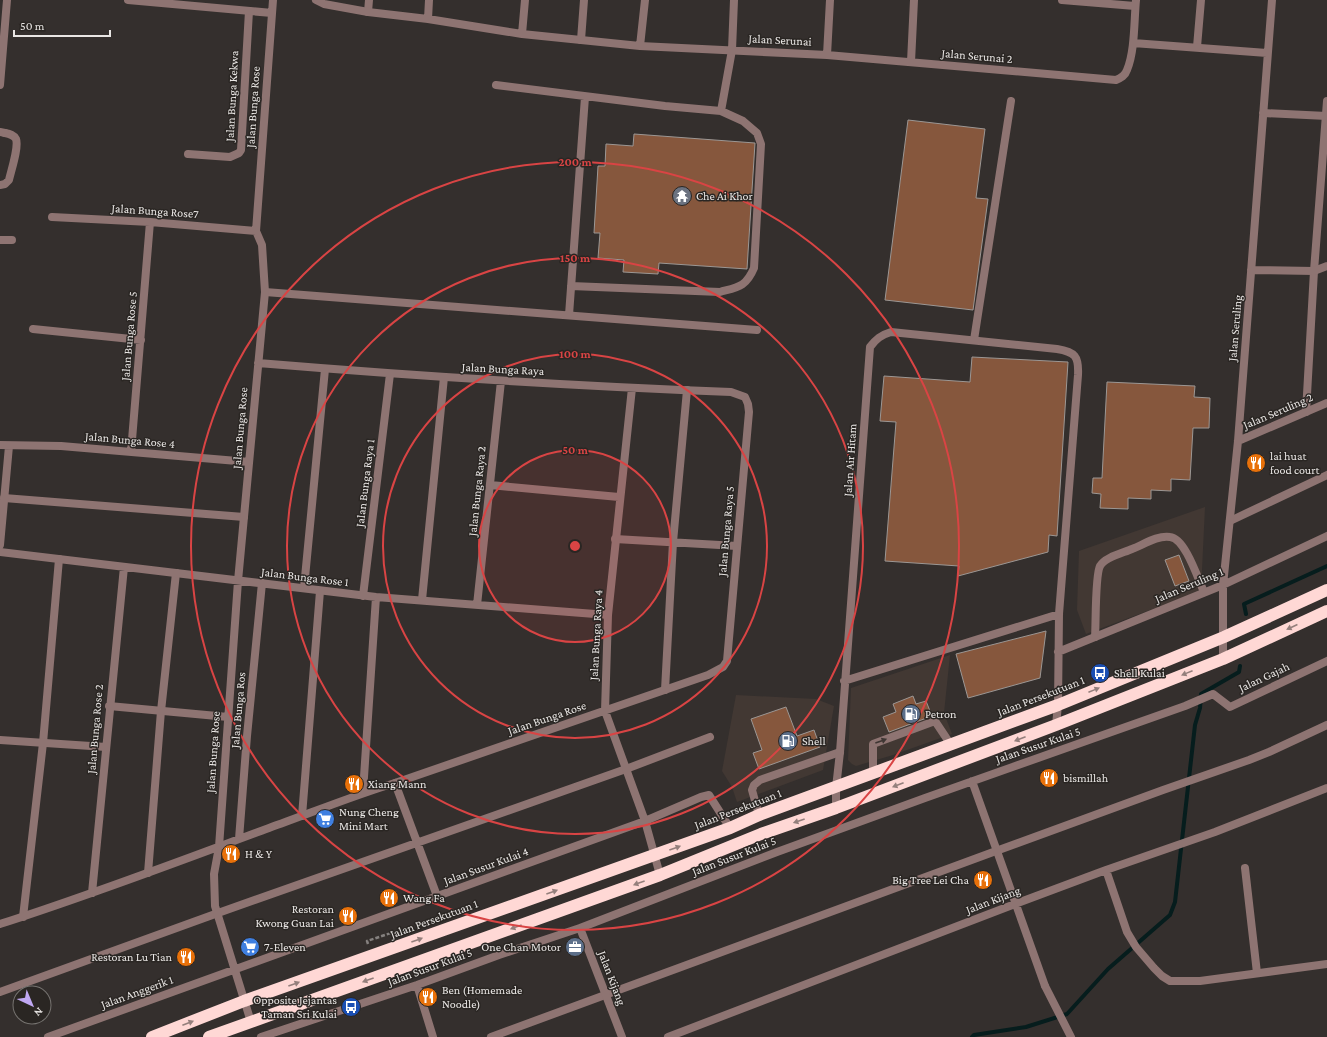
<svg xmlns="http://www.w3.org/2000/svg" width="1327" height="1037" font-family="'Crimson Pro',serif">
  <style>
    .built { fill: #423833 }
    .lines { fill: none; stroke-linecap: round; stroke-linejoin: round }
    .stream { stroke: #061d1d; stroke-width: 4 }
    .building { fill: #86573d; stroke: #9c9794 }
    .path { stroke: #85817f; stroke-width: 2.5; stroke-dasharray: 4 2; stroke-linecap: butt }
    .lane { stroke: #8e7472; stroke-width: 8 }
    .street { stroke: #8e7472; stroke-width: 8 }
    .highway { stroke: #ffd8d5; stroke-width: 12 }
    .oneway { fill: #947f7c }
    .oneway2 { fill: #3e3633 }
    .ring { fill: none; stroke: #d94444; stroke-width: 2 }
    .labels { text-anchor: middle; stroke-width: 3; stroke-linejoin: round; paint-order: stroke }
    .street-label { font-size: 12px; fill: #e9e6e4; stroke: #2a2623 }
    .poi-label { font-size: 12px; fill: #e9e6e4; stroke: #2a2623; text-anchor: start }
    .centre { fill: #d94444; stroke: #2a2623; stroke-width: 2 }
    .ring-label { font-size: 12px; text-anchor: middle; font-weight: bold; fill: #d94444; stroke: #2a2623; stroke-width: 3; stroke-linejoin: round; paint-order: stroke }
  </style>
  <rect width="100%" height="100%" fill="#342f2d"/>
  <path class="built" d="M 1205,507 L 1201,591 L 1086,634 L 1077,610 L 1079,551 Z
    M 950,655 L 944,713 L 952,734 L 893,755 L 856,766 L 852,764 L 848,760 L 851,688 Z
    M 736,695 L 816,699 L 834,706 L 823,770 L 737,802 L 732,787 L 722,771 Z"/>
  <g class="lines">
    <path class="stream" d="M 1246,614 L 1244,604 L 1327,566
      M 972,1037 L 974,1035 L 1026,1027 L 1067,1014 L 1108,969 L 1170,915 L 1175,902 L 1195,725 L 1200,708 L 1201,694 L 1239,672 L 1240,666"/>
  </g>
  <path class="building" d="M 908,120 L 985,129 L 976,198 L 988,199 L 973,310 L 885,300 Z
    M 634,134 L 755,143 L 747,269 L 659,263 L 658,274 L 623,272 L 624,260 L 598,258 L 600,233 L 594,233 L 598,166 L 605,166 L 606,144 L 633,146 Z
    M 972,357 L 1068,362 L 1057,536 L 1049,535 L 1048,552 L 958,576 L 959,566 L 885,561 L 896,422 L 880,421 L 884,376 L 970,382 Z
    M 1107,382 L 1195,386 L 1194,397 L 1210,398 L 1209,428 L 1193,428 L 1190,480 L 1171,479 L 1171,491 L 1151,490 L 1151,499 L 1128,498 L 1128,509 L 1100,508 L 1101,494 L 1092,493 L 1093,478 L 1102,478 Z
    M 1179,555 L 1189,581 L 1175,586 L 1165,560 Z
    M 1046,631 L 1040,678 L 968,698 L 956,654 Z
    M 913,696 L 916,704 L 926,701 L 932,716 L 889,732 L 883,717 L 896,712 L 893,704 Z
    M 786,707 L 797,736 L 814,730 L 820,747 L 759,769 L 753,753 L 762,750 L 751,719 Z"/>
  <g class="lines">
    <path class="path" d="M 368,944 L 367,941 L 394,932 L 396,935"/>
    <path class="lane" d="M 368,12 L 369,0
      M 581,40 L 584,0
      M 1197,47 L 1201,0
      M 496,85 L 665,106 L 721,111 L 732,50
      M 188,154 L 230,157 L 239,153 L 241,150 L 249,11
      M 0,185 L 5,184 L 9,180 C 11,171 19,147 16,139 C 14,135 10,134 5,133
      M 571,286 L 720,292 C 738,287 746,287 754,268 L 761,144 L 757,133 L 743,121 L 721,111
      M 265,292 L 757,330
      M 569,315 L 585,97
      M 974,340 L 1011,101
      M 1306,412 L 1314,271 L 1327,101
      M 4,498 L 244,517
      M 1230,521 L 1327,475
      M 615,539 L 737,546
      M 304,588 L 325,369
      M 422,600 L 444,377
      M 1095,637 C 1096,624 1095,575 1100,566 C 1105,557 1123,553 1132,549 C 1143,545 1157,535 1170,537 C 1185,538 1198,579 1204,592
      M 665,690 L 673,542 L 687,390
      M 873,774 L 873,744 L 935,721 L 951,745
      M 395,783 L 437,896
      M 759,815 L 752,790 L 754,785 L 760,780 L 840,752
      M 302,816 L 320,591
      M 1245,868 L 1257,973
      M 148,873 L 161,711 L 176,573
      M 23,917 L 43,743 L 59,559
      M 1045,986 L 1071,1037
      M 0,992 L 218,913 L 626,769 L 710,737
      M 491,1037 L 996,851 L 1163,790 L 1249,760 L 1269,752 L 1327,725"/>
    <path class="street" d="M 128,0 L 272,13
      M 316,0 L 324,4 L 368,12 L 428,19 L 522,34 L 640,46 L 827,55 L 1116,80 C 1121,78 1125,76 1127,70 C 1135,51 1134,21 1136,0
      M 1062,0 L 1135,6
      M 428,19 L 429,0
      M 522,34 L 525,0
      M 1133,43 L 1267,53
      M 640,46 L 645,0
      M 732,50 L 734,0
      M 827,55 L 830,0
      M 911,62 L 914,0
      M 0,85 L 7,0
      M 1263,113 L 1327,116
      M 0,132 L 5,133
      M 52,217 L 150,222 L 256,231
      M 0,240 L 12,240
      M 1251,270 L 1314,271 L 1327,266
      M 33,329 L 141,340
      M 632,388 L 608,615 L 605,711 L 645,821 L 660,875
      M 1238,441 L 1327,403
      M 0,445 L 61,446 L 249,462
      M 131,452 L 150,222
      M 490,485 L 619,497
      M 0,545 L 9,446
      M 0,552 L 376,597 L 608,615
      M 363,596 L 390,374
      M 477,605 L 501,381
      M 1058,652 L 1223,585 L 1327,536
      M 1223,659 L 1223,585 L 1238,441 L 1272,0
      M 844,681 L 1059,614
      M 109,706 L 228,717
      M 0,740 L 106,747
      M 972,781 L 1045,986
      M 363,792 L 376,597
      M 836,808 L 836,788 L 840,752 L 870,347 C 876,339 881,335 891,332 L 1057,349 C 1075,352 1079,356 1078,375 L 1059,614 L 1058,705 L 1056,725
      M 239,839 L 247,736 L 262,583
      M 1106,870 L 1127,932 L 1136,947 L 1154,968 L 1162,976 L 1170,981 L 1200,981 L 1327,964
      M 92,893 L 124,567
      M 0,924 C 91,895 180,861 269,828 C 311,813 352,796 395,783 L 708,675 L 723,667 L 727,661 L 749,412 L 748,404 L 745,397 L 731,392 C 573,386 415,376 258,363
      M 580,928 L 622,1037
      M 417,985 L 433,1037
      M 251,1022 L 215,906 L 214,874 L 219,847 L 238,581 L 265,292 L 262,245 L 256,231 L 273,0
      M 48,1037 L 645,821 L 701,797 L 709,795 L 730,828
      M 261,1037 L 417,985 L 499,955 L 580,928 L 777,852 L 925,798 L 1185,706 L 1213,694 L 1230,707 L 1327,661
      M 668,1037 L 1015,904 L 1106,870 L 1215,832 L 1327,788"/>
    <path class="highway" d="M 152,1037 L 244,1001 L 730,828 L 759,815 L 1058,705 L 1224,637 L 1327,590
      M 209,1037 L 660,875 L 761,834 L 836,808 L 1056,725 L 1223,659 L 1327,611"/>
  </g>
  <defs><path id="oneway-solid" d="M-6-.8H1V-3.2L6.5 0L1 3.2V.8H-6Z"/></defs>
  <g class="oneway">
    <use href="#oneway-solid" transform="translate(1292 627) rotate(155)"/>
    <use href="#oneway-solid" transform="translate(1187 673) rotate(158)"/>
    <use href="#oneway-solid" transform="translate(1094 690) rotate(-22)"/>
    <use href="#oneway-solid" transform="translate(1020 739) rotate(159)"/>
    <use href="#oneway-solid" transform="translate(898 785) rotate(159)"/>
    <use href="#oneway-solid" transform="translate(799 821) rotate(161)"/>
    <use href="#oneway-solid" transform="translate(675 848) rotate(-20)"/>
    <use href="#oneway-solid" transform="translate(639 883) rotate(160)"/>
    <use href="#oneway-solid" transform="translate(552 892) rotate(-20)"/>
    <use href="#oneway-solid" transform="translate(516 927) rotate(160)"/>
    <use href="#oneway-solid" transform="translate(417 940) rotate(-20)"/>
    <use href="#oneway-solid" transform="translate(368 980) rotate(160)"/>
    <use href="#oneway-solid" transform="translate(294 984) rotate(-20)"/>
    <use href="#oneway-solid" transform="translate(188 1023) rotate(-21)"/>
  </g>
  <use class="oneway2" href="#oneway-solid" transform="translate(881 741) rotate(-20)"/>
  <circle cx="575" cy="546" r="96" fill="#d94444" fill-opacity=".12"/>
  <g class="ring">
    <circle cx="575" cy="546" r="96"/>
    <circle cx="575" cy="546" r="192"/>
    <circle cx="575" cy="546" r="288"/>
    <circle cx="575" cy="546" r="384"/>
  </g>
  <defs>
    <g id="temple-disc" transform="scale(1)"><circle r="9.5" fill="#6b7280" stroke="#2a2623"/><path d="M0-6L5-2H3V0L6.5 2.5H4V6H1.5V3h-3V6H-4V2.5H-6.5L-3 0V-2H-5Z" fill="#fff"/></g>
    <g id="restaurant-disc" transform="scale(1)"><circle r="9.5" fill="#e8710a" stroke="#2a2623"/><path d="M-5-6h1v4h1v-4h1v4h1v-4h1v5L-1.5 .5V6h-2V.5L-5-1ZM5-6V6H3V1.5H1.5Q1.5-4 5-6Z" fill="#fff"/></g>
    <g id="bus-disc" transform="scale(1)"><circle r="9.5" fill="#1a4fb4" stroke="#2a2623"/><path d="M-5-6H5V4H4V6H2V4H-2V6H-4V4H-5ZM-3.5-4V0h7V-4ZM-3.5 1.2v1.5H-2V1.2ZM2 1.2v1.5H3.5V1.2Z" fill="#fff"/></g>
    <g id="fuel-disc" transform="scale(1)"><circle r="9.5" fill="#5c6f8a" stroke="#2a2623"/><path d="M-5.5-6h7V0h2V4h1.3V-2.5L3-4.5l.8-.8L6-3V5H2.5V1h-1V6h-7ZM-4.2-4.7v3.2H.2V-4.7Z" fill="#fff"/></g>
    <g id="supermarket-disc" transform="scale(1)"><circle r="9.5" fill="#3f7fe0" stroke="#2a2623"/><path d="M-6-5.5h2.5l.6 2H6L4.5 2H-2.5L-4.4-4H-6ZM-1.5 3.2a1.3 1.3 0 1 0 .1 0ZM3 3.2a1.3 1.3 0 1 0 .1 0Z" fill="#fff"/></g>
    <g id="office-disc" transform="scale(1)"><circle r="9.5" fill="#5c6f8a" stroke="#2a2623"/><path d="M-6-3h4V-5.5h4V-3h4V5H-6ZM-1-4.5V-3h2v-1.5ZM-6 0V1H6V0Z" fill="#fff"/></g>
  </defs>
  <g fill-rule="evenodd">
    <use href="#temple-disc" x="682" y="196"/>
    <use href="#restaurant-disc" x="1256" y="463"/>
    <use href="#bus-disc" x="1100" y="673"/>
    <use href="#fuel-disc" x="911" y="714"/>
    <use href="#fuel-disc" x="788" y="741"/>
    <use href="#restaurant-disc" x="1049" y="778"/>
    <use href="#restaurant-disc" x="354" y="784"/>
    <use href="#supermarket-disc" x="325" y="819"/>
    <use href="#restaurant-disc" x="231" y="854"/>
    <use href="#restaurant-disc" x="983" y="880"/>
    <use href="#restaurant-disc" x="389" y="898"/>
    <use href="#restaurant-disc" x="348" y="916"/>
    <use href="#supermarket-disc" x="250" y="947"/>
    <use href="#office-disc" x="575" y="947"/>
    <use href="#restaurant-disc" x="186" y="957"/>
    <use href="#restaurant-disc" x="428" y="997"/>
    <use href="#bus-disc" x="351" y="1007"/>
  </g>
  <g class="labels">
    <g class="street-label">
      <text transform="translate(780 40) rotate(3)" y="4">Jalan Serunai</text>
      <text transform="translate(977 56) rotate(5)" y="4">Jalan Serunai 2</text>
      <text transform="translate(232 96) rotate(-87)" y="4">Jalan Bunga Kekwa</text>
      <text transform="translate(253 107) rotate(-86)" y="4">Jalan Bunga Rose</text>
      <text transform="translate(155 211) rotate(4)" y="4">Jalan Bunga Rose7</text>
      <text transform="translate(1235 328) rotate(-85)" y="4">Jalan Seruling</text>
      <text transform="translate(129 336) rotate(-85)" y="4">Jalan Bunga Rose 5</text>
      <text transform="translate(503 369) rotate(3)" y="4">Jalan Bunga Raya</text>
      <text transform="translate(1278 411) rotate(-23)" y="4">Jalan Seruling 2</text>
      <text transform="translate(240 428) rotate(-85)" y="4">Jalan Bunga Rose</text>
      <text transform="translate(130 440) rotate(5)" y="4">Jalan Bunga Rose 4</text>
      <text transform="translate(850 460) rotate(-86)" y="4">Jalan Air Hitam</text>
      <text transform="translate(365 483) rotate(-83)" y="4">Jalan Bunga Raya 1</text>
      <text transform="translate(477 491) rotate(-84)" y="4">Jalan Bunga Raya 2</text>
      <text transform="translate(726 531) rotate(-85)" y="4">Jalan Bunga Raya 5</text>
      <text transform="translate(305 577) rotate(7)" y="4">Jalan Bunga Rose 1</text>
      <text transform="translate(1189 585) rotate(-23)" y="4">Jalan Seruling 1</text>
      <text transform="translate(596 635) rotate(-87)" y="4">Jalan Bunga Raya 4</text>
      <text transform="translate(1264 677) rotate(-25)" y="4">Jalan Gajah</text>
      <text transform="translate(1041 696) rotate(-21)" y="4">Jalan Persekutuan 1</text>
      <text transform="translate(238 710) rotate(-85)" y="4">Jalan Bunga Ros</text>
      <text transform="translate(547 718) rotate(-19)" y="4">Jalan Bunga Rose</text>
      <text transform="translate(95 729) rotate(-85)" y="4">Jalan Bunga Rose 2</text>
      <text transform="translate(1038 745) rotate(-19)" y="4">Jalan Susur Kulai 5</text>
      <text transform="translate(213 752) rotate(-86)" y="4">Jalan Bunga Rose</text>
      <text transform="translate(738 809) rotate(-21)" y="4">Jalan Persekutuan 1</text>
      <text transform="translate(734 856) rotate(-21)" y="4">Jalan Susur Kulai 5</text>
      <text transform="translate(486 866) rotate(-20)" y="4">Jalan Susur Kulai 4</text>
      <text transform="translate(993 900) rotate(-21)" y="4">Jalan Kijang</text>
      <text transform="translate(434 919) rotate(-20)" y="4">Jalan Persekutuan 1</text>
      <text transform="translate(430 967) rotate(-20)" y="4">Jalan Susur Kulai 5</text>
      <text transform="translate(612 978) rotate(69)" y="4">Jalan Kijang</text>
      <text transform="translate(137 992) rotate(-20)" y="4">Jalan Anggerik 1</text>
    </g>
    <g class="poi-label">
      <text x="696" y="200">Che Ai Khor</text>
      <text x="1270" y="460">lai huat<tspan x="1270" dy="14">food court</tspan></text>
      <text x="1114" y="677">Shell Kulai</text>
      <text x="925" y="718">Petron</text>
      <text x="802" y="745">Shell</text>
      <text x="1063" y="782">bismillah</text>
      <text x="368" y="788">Xiang Mann</text>
      <text x="339" y="816">Nung Cheng<tspan x="339" dy="14">Mini Mart</tspan></text>
      <text x="245" y="858">H &amp; Y</text>
      <text x="969" y="884" text-anchor="end">Big Tree Lei Cha</text>
      <text x="403" y="902">Wang Fa</text>
      <text x="334" y="913" text-anchor="end">Restoran<tspan x="334" dy="14">Kwong Guan Lai</tspan></text>
      <text x="264" y="951">7-Eleven</text>
      <text x="561" y="951" text-anchor="end">One Chan Motor</text>
      <text x="172" y="961" text-anchor="end">Restoran Lu Tian</text>
      <text x="442" y="994">Ben (Homemade<tspan x="442" dy="14">Noodle)</tspan></text>
      <text x="337" y="1004" text-anchor="end">Opposite Jejantas<tspan x="337" dy="14">Taman Sri Kulai</tspan></text>
    </g>
  </g>
  <circle cx="575" cy="546" r="6" class="centre"/>
  <g class="ring-label">
    <text x="575" y="166">200 m</text>
    <text x="575" y="262">150 m</text>
    <text x="575" y="358">100 m</text>
    <text x="575" y="454">50 m</text>
  </g>
  <g transform="translate(32 1005) rotate(136)"><circle r="19" fill="#2a2623" stroke="#767370"/>
  <path d="M0-3L7 15L0 10L-7 15Z" fill="#c0a8f3"/>
  <text y="-6" font-size="11" font-weight="bold" text-anchor="middle" fill="#e9e6e4">N</text>
  </g>
  <path d="M14 30v6h96v-6" fill="none" stroke="#e9e6e4" stroke-width="2"/>
  <text x="20" y="30" font-size="12" fill="#e9e6e4" stroke="#2a2623" stroke-width="3" paint-order="stroke">50 m</text>
</svg>
